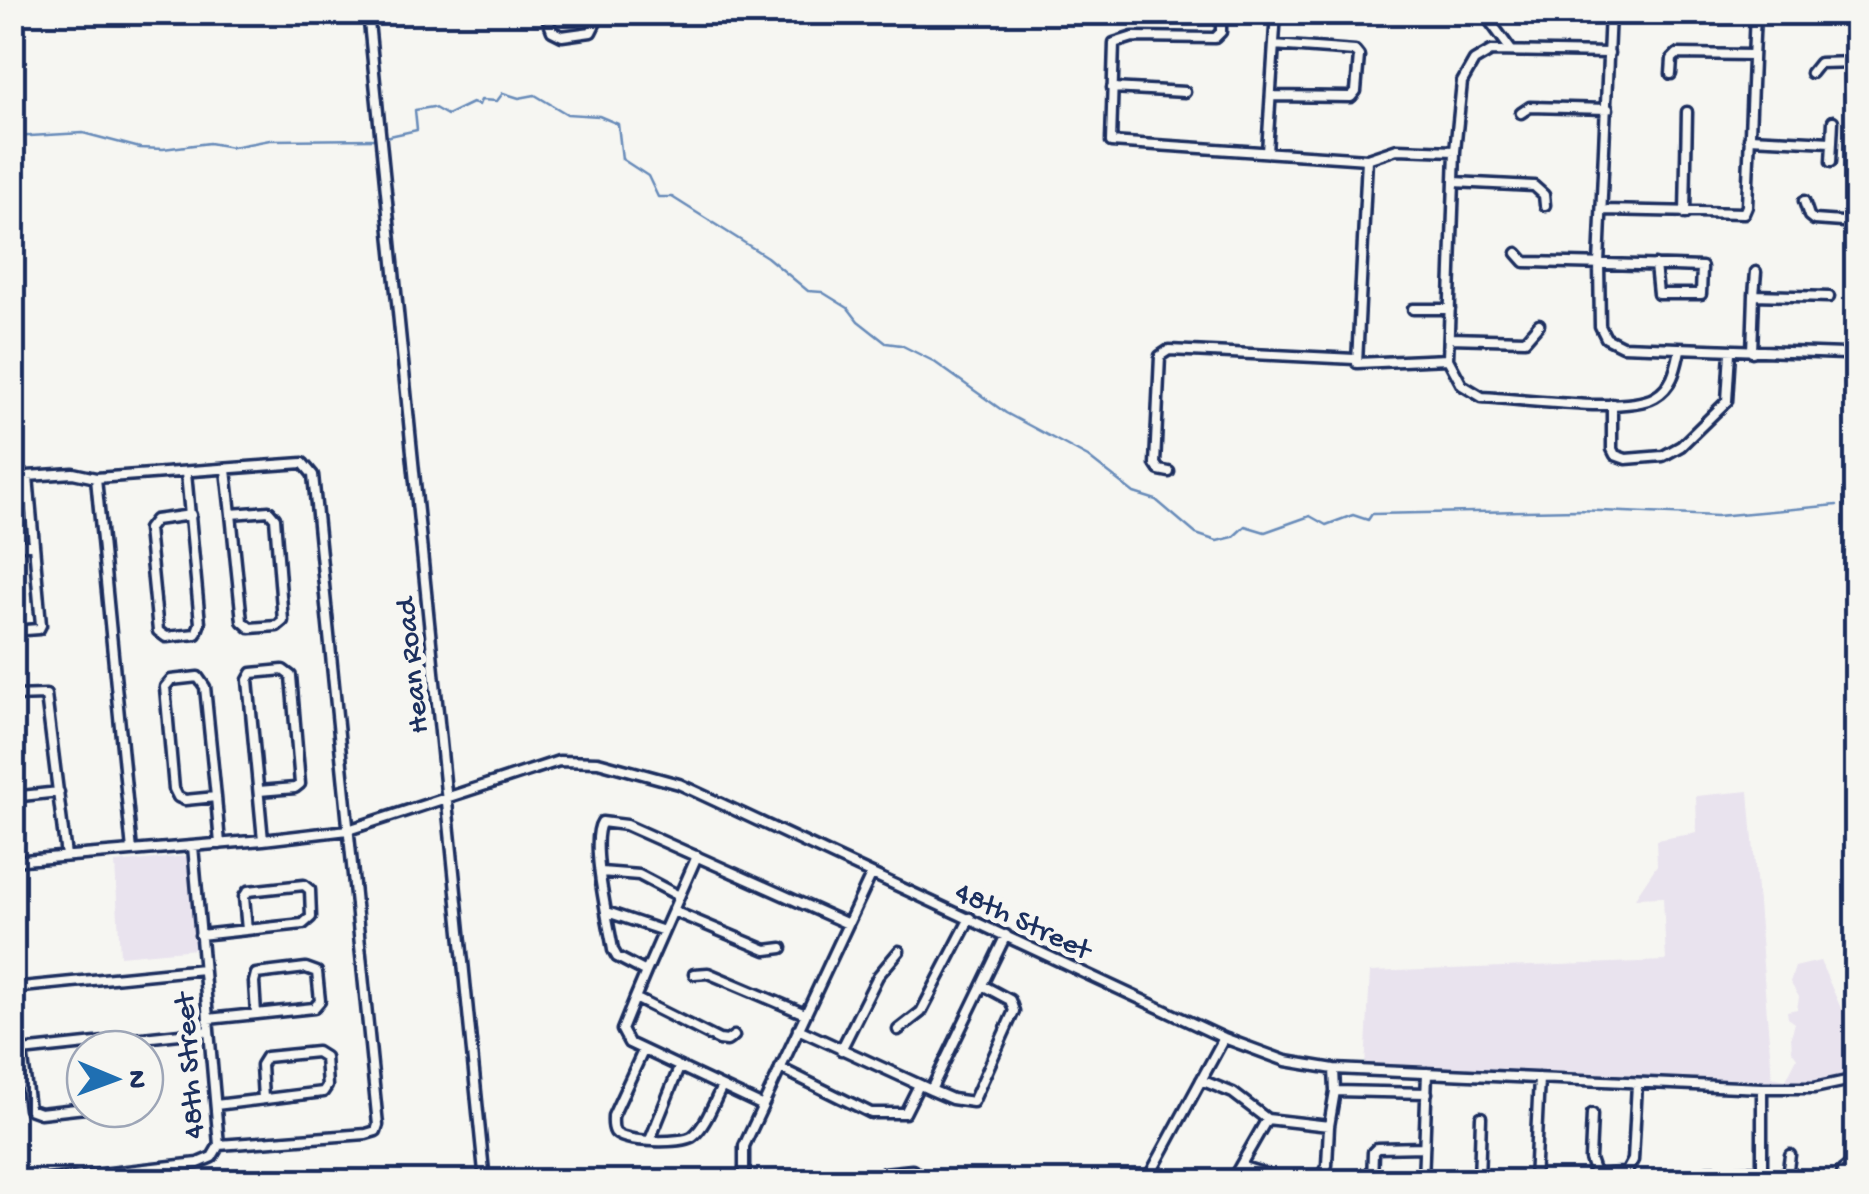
<svg xmlns="http://www.w3.org/2000/svg" width="1869" height="1194" font-family="'Gochi Hand',sans-serif">
  <style>
    .built { fill: #e9e3ee }
    .lines { fill: none; stroke-linecap: round; stroke-linejoin: round }
    .stream { stroke: #678bb9; stroke-width: 2.5 }
    .minor-casing { stroke: #1b2f5e; stroke-width: 15 }
    .minor { stroke: #f6f6f2; stroke-width: 8 }
    .labels { text-anchor: middle; stroke-width: 10; stroke-linejoin: round; paint-order: stroke }
    .street-label { font-size: 30px; fill: #1b2f5e; stroke: #f6f6f2 }
  </style>
  <rect width="100%" height="100%" fill="#f6f6f2"/>
  <filter id="ink" filterUnits="userSpaceOnUse"><feTurbulence type="fractalNoise" baseFrequency=".01" numOctaves="2"/><feDisplacementMap in="SourceGraphic" scale="20" xChannelSelector="R" yChannelSelector="G"/><feConvolveMatrix kernelMatrix="1 2 1 2 8 2 1 2 1" color-interpolation-filters="sRGB"/></filter>
  <g filter="url(#ink)">
    <path class="built" d="M 1749,791 L 1772,1077 L 1786,1080 L 1797,1058 L 1792,1051 L 1791,1036 L 1795,1023 L 1788,1018 L 1787,1011 L 1797,1009 L 1799,997 L 1790,982 L 1795,967 L 1820,961 L 1856,1042 L 1856,1076 L 1808,1087 L 1365,1068 L 1370,972 L 1666,961 L 1663,897 L 1635,898 L 1657,865 L 1656,840 L 1697,833 L 1696,796 Z
      M 187,856 L 196,949 L 120,956 L 115,863 Z"/>
    <g class="lines">
      <path class="stream" d="M 12,137 L 83,133 L 140,148 L 163,149 L 209,143 L 232,147 L 270,140 L 378,139
        M 385,137 L 417,130 L 415,110 L 433,107 L 447,115 L 472,103 L 479,105 L 481,100 L 497,101 L 503,93 L 519,98 L 535,95 L 567,114 L 599,116 L 618,124 L 622,159 L 648,176 L 658,197 L 672,197 L 767,257 L 808,291 L 822,292 L 848,308 L 858,321 L 886,343 L 901,345 L 933,361 L 1006,413 L 1088,457 L 1134,493 L 1156,500 L 1196,534 L 1217,541 L 1233,537 L 1245,526 L 1265,532 L 1310,516 L 1326,525 L 1353,515 L 1368,520 L 1372,514 L 1578,510 L 1717,516 L 1837,505
        M 1844,504 L 1856,503"/>
      <g class="minor-casing">
        <path id="minor" d="M 368,12 L 485,1182
          M 545,12 L 552,31 L 562,36 L 591,32 L 601,12
          M 1221,12 L 1221,32 L 1215,38 L 1133,37 L 1114,43 L 1111,142 L 1367,159 L 1397,149 L 1455,151
          M 1483,12 L 1511,50
          M 1610,12 L 1599,264 L 1600,326 L 1606,338 L 1622,346 L 1845,354 L 1856,351
          M 1609,53 L 1491,51 L 1474,61 L 1462,82 L 1455,151 L 1448,359 L 1462,385 L 1482,397 C 1519,399 1625,414 1655,397 C 1673,387 1676,368 1680,350
          M 1811,73 L 1819,63 L 1856,62
          M 1671,74 L 1672,59 L 1677,54 L 1753,55
          M 1112,88 L 1185,92
          M 1271,96 L 1351,97 L 1356,91 L 1359,56 L 1355,51 L 1274,45
          M 1521,113 L 1530,107 L 1608,109
          M 1749,138 L 1831,142
          M 1267,152 L 1276,12
          M 1367,159 L 1357,363 L 1448,359
          M 1831,162 L 1833,121
          M 1454,182 L 1534,186 L 1544,195 L 1545,205
          M 1804,201 L 1809,216 L 1814,220 L 1856,223
          M 1603,210 L 1744,213 L 1747,206 L 1755,12
          M 1685,214 L 1687,112
          M 1517,253 L 1525,262 C 1584,263 1643,265 1702,267 L 1701,294 L 1658,294 L 1655,265
          M 1754,295 L 1756,272
          M 1413,309 L 1450,309
          M 1449,338 L 1525,340 L 1539,324
          M 1752,352 L 1754,295 L 1829,297
          M 1612,404 L 1612,449 L 1615,455 L 1626,459 L 1663,456 L 1681,446 L 1727,401 L 1730,352
          M 226,470 L 231,514
          M 1169,472 L 1159,470 L 1155,464 L 1160,356 L 1169,350 L 1355,359
          M 186,473 L 200,623 L 196,634 L 166,637 L 158,631 L 148,529 L 155,520 L 191,515
          M 12,477 L 73,473 L 96,478 L 132,851
          M 96,478 L 303,463 L 313,475 L 378,1125 L 376,1131 L 366,1134 L 219,1145
          M 269,511 L 275,518 L 283,621 L 277,626 L 250,628 L 242,621 L 231,514 Z
          M 12,545 L 34,545
          M 12,631 L 39,629 L 41,625 L 28,476
          M 198,677 L 205,687 L 216,797 L 185,800 L 178,797 L 174,789 L 165,687 L 171,680 Z
          M 12,696 L 46,695 L 66,856
          M 259,791 L 295,788 L 300,784 L 291,676 L 283,670 L 252,673 L 248,680 L 263,840
          M 12,797 L 59,792
          M 216,797 L 220,844
          M 697,856 L 646,972 L 617,957 L 613,950 C 609,924 589,841 602,822 L 626,825 L 848,924
          M 12,861 L 263,840 L 348,830 L 559,761 L 598,762 L 679,784 L 1224,1038 L 1286,1061 L 1334,1069 L 1762,1088 L 1814,1088 L 1856,1079
          M 601,872 L 639,875 L 679,896
          M 673,911 L 766,950 L 782,948
          M 607,912 L 664,931
          M 200,935 L 303,924 L 311,917 L 310,890 L 304,885 L 248,891 L 244,897 L 247,930
          M 646,972 L 635,998 L 719,1040 L 727,1041 L 734,1036
          M 694,974 L 708,973 L 805,1014
          M 12,988 L 203,969
          M 635,998 L 622,1030 L 629,1043 L 761,1105
          M 208,1019 L 314,1008 L 320,1001 L 317,972 L 306,968 L 256,974 L 254,982 L 256,1014
          M 798,1029 L 931,1090 L 1006,935
          M 898,1030 L 921,1012 L 970,918
          M 841,1050 L 878,976 L 899,951
          M 22,1051 L 29,1109 L 40,1113 L 85,1108
          M 643,1051 L 613,1116 C 613,1121 612,1127 615,1132 C 623,1143 683,1144 693,1136 C 706,1126 714,1101 722,1087
          M 12,1052 L 208,1031
          M 780,1068 L 871,1113 L 905,1113 L 919,1085
          M 1201,1080 L 1233,1093 L 1267,1119 L 1329,1126 L 1335,1091 L 1334,1069
          M 1762,1088 L 1762,1171 L 1765,1182
          M 931,1090 L 952,1099 L 973,1102 L 1014,1011 L 1010,1000 L 982,985
          M 1335,1091 L 1427,1093
          M 216,1105 L 323,1092 L 327,1086 L 325,1057 L 317,1052 L 266,1057 L 261,1065 L 263,1099
          M 1592,1114 L 1590,1159 L 1594,1171 L 1599,1174 L 1626,1173 L 1633,1160 L 1637,1083
          M 650,1140 L 679,1068
          M 1240,1166 L 1272,1176 L 1321,1177 L 1327,1165 L 1329,1126
          M 30,1182 L 198,1163 L 212,1157 L 219,1145 L 193,846
          M 728,1182 L 743,1179
          M 744,1182 L 744,1146 L 871,875
          M 798,1182 L 826,1177 L 834,1182
          M 880,1182 L 884,1173 L 912,1170 L 917,1173 L 919,1182
          M 1146,1182 L 1224,1038
          M 1231,1182 L 1267,1119
          M 1372,1182 L 1373,1152 L 1377,1148 L 1424,1147
          M 1423,1182 L 1427,1073
          M 1479,1182 L 1481,1117
          M 1534,1182 L 1539,1078
          M 1695,1182 L 1707,1172 L 1762,1171
          M 1786,1182 L 1790,1155
          M 1844,1182 L 1842,1171 L 1856,1160"/>
      </g>
      <use href="#minor" class="minor"/>
    </g>
  </g>
  <g class="labels">
    <g class="street-label">
      <text transform="translate(410 666) rotate(-96)" y="10">Hean Road</text>
      <text transform="translate(1024 919) rotate(25)" y="10">48th Street</text>
      <text transform="translate(187 1066) rotate(-94)" y="10">48th Street</text>
    </g>
  </g>
  <rect width="1869" height="1194" fill="none" stroke="#f6f6f2" stroke-width="50"/>
  <rect x="25" y="25" width="1819" height="1144" fill="none" stroke="#1b2f5e" stroke-width="4" filter="url(#ink)"/>
  <g transform="translate(115 1079) rotate(91)"><circle r="48" fill="#f6f6f2" stroke="#9ea6b7" stroke-width="2.5"/>
  <path d="M0-8L18 38L0 25L-18 38Z" fill="#1f6fb2"/>
  <text y="-15" font-size="28" font-weight="bold" text-anchor="middle" fill="#1b2f5e">N</text>
  </g>
</svg>
